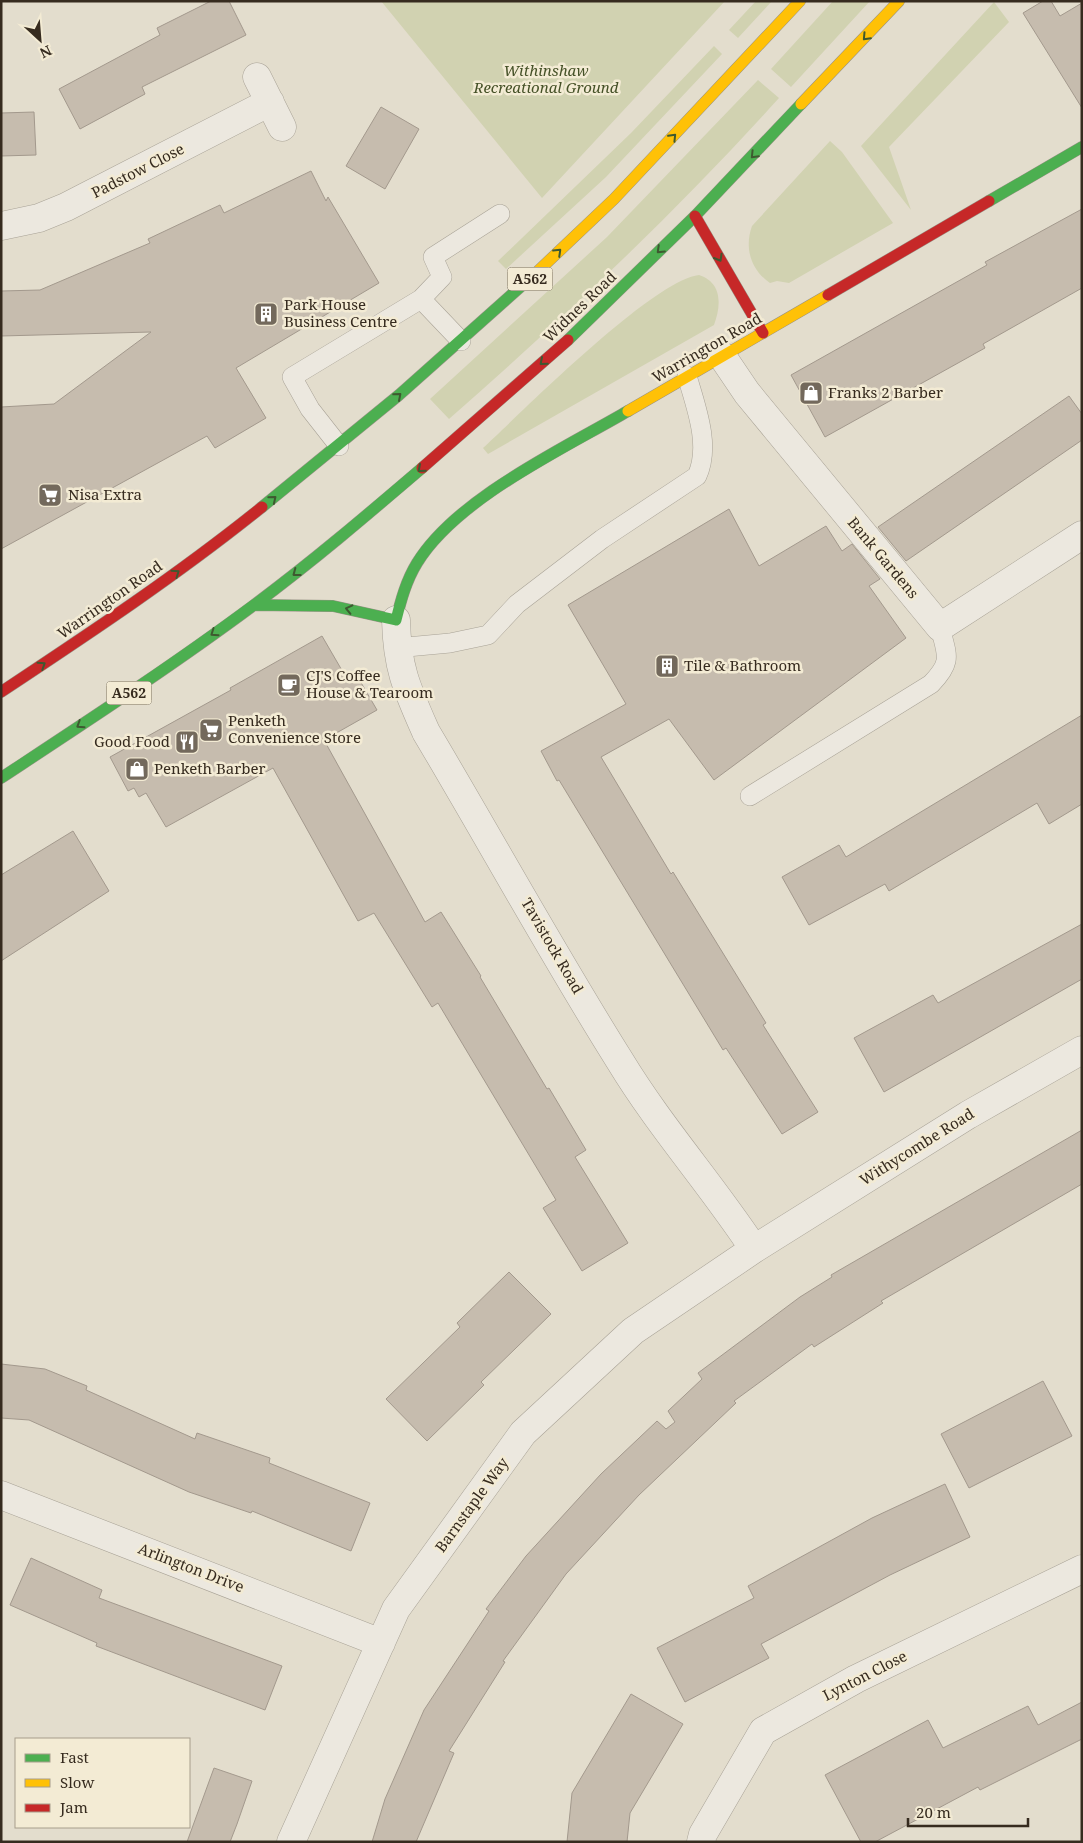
<svg xmlns="http://www.w3.org/2000/svg" width="1083" height="1843" font-family="'Noto Serif',serif">
  <style>
    .green { fill: #d1d2b1 }
    .building { fill: #c6bcae; stroke: #a3998d }
    .lines { fill: none; stroke-linecap: round; stroke-linejoin: round }
    .lane-casing { stroke: #a8a296; stroke-width: 20 }
    .street-casing { stroke: #a8a296; stroke-width: 29 }
    .fast-casing { stroke: #989286; stroke-width: 12 }
    .slow-casing { stroke: #989286; stroke-width: 12 }
    .jam-casing { stroke: #989286; stroke-width: 12 }
    .lane { stroke: #ece8df; stroke-width: 19 }
    .street { stroke: #ece8df; stroke-width: 28 }
    .fast { stroke: #4caf50; stroke-width: 11 }
    .slow { stroke: #ffc107; stroke-width: 11 }
    .jam { stroke: #c62828; stroke-width: 11 }
    .oneway { stroke: #3e5930 }
    .labels { text-anchor: middle; stroke-width: 5; stroke-linejoin: round; paint-order: stroke }
    .shield { fill: #f3ebd4; stroke: #6f6555; stroke-width: 1 }
    .shield-label { font-size: 14px; font-weight: bold; fill: #362b1f }
    .park-label { font-size: 15px; font-style: italic; fill: #455127; stroke: #f3ebd4 }
    .street-label { font-size: 15px; fill: #362b1f; stroke: #f3ebd4 }
    .poi-label { font-size: 15px; fill: #362b1f; stroke: #f3ebd4; text-anchor: start }
  </style>
  <rect width="100%" height="100%" fill="#e3ddcd"/>
  <path class="green" d="M 381,1 L 725,1 L 542,198 Z
    M 756,1 L 772,1 L 738,38 L 729,30 Z
    M 833,1 L 870,1 L 791,87 L 771,69 Z
    M 994,2 L 1009,22 L 889,147 L 911,210 L 861,146 Z
    M 714,46 L 722,54 L 606,177 L 506,269 L 498,261 L 631,133 Z
    M 758,80 L 779,98 C 676,212 564,318 449,419 L 430,399 L 607,237 Z
    M 830,141 L 842,152 L 893,223 L 789,283 L 777,281 L 770,283 C 751,270 744,248 752,226 Z
    M 699,275 C 723,283 721,306 714,325 L 488,454 L 483,448 C 522,412 653,280 699,275 Z"/>
  <path class="building" d="M 211,1 L 229,1 L 246,35 L 142,87 L 145,94 L 80,129 L 59,89 L 160,35 L 157,28 Z
    M 1043,1 L 1051,1 L 1060,16 L 1082,3 L 1082,108 L 1023,13 Z
    M 381,107 L 419,129 L 385,189 L 346,166 Z
    M 34,112 L 36,155 L 1,156 L 1,113 Z
    M 311,171 L 326,201 L 328,197 L 379,283 L 236,368 L 266,418 L 215,448 L 207,436 L 1,549 L 1,407 L 54,404 L 151,332 L 1,336 L 1,291 L 40,290 L 150,243 L 148,239 L 220,205 L 224,213 Z
    M 1082,209 L 1082,288 L 983,344 L 985,348 L 825,437 L 791,375 L 987,265 L 985,262 Z
    M 1069,396 L 1082,414 L 1082,440 L 906,561 L 878,527 Z
    M 729,509 L 759,566 L 826,526 L 842,551 L 852,544 L 880,579 L 869,586 L 906,638 L 714,780 L 669,719 L 601,757 L 671,874 L 673,872 L 766,1023 L 763,1025 L 818,1112 L 782,1134 L 726,1048 L 723,1050 L 559,780 L 557,781 L 541,751 L 626,704 L 568,605 Z
    M 322,636 L 347,679 L 356,674 L 377,710 L 324,740 L 425,922 L 441,912 L 481,976 L 480,977 L 547,1089 L 549,1088 L 586,1150 L 575,1157 L 628,1243 L 582,1271 L 543,1208 L 556,1200 L 438,1003 L 432,1007 L 374,913 L 358,921 L 273,768 L 166,827 L 146,793 L 139,797 L 134,788 L 128,791 L 110,757 L 231,690 L 230,688 Z
    M 1082,715 L 1082,804 L 1049,824 L 1037,803 L 889,891 L 885,884 L 809,925 L 782,877 L 839,845 L 846,857 Z
    M 73,831 L 109,891 L 1,961 L 1,875 Z
    M 1082,924 L 1082,979 L 884,1092 L 854,1038 L 933,995 L 938,1003 Z
    M 1082,1130 L 1082,1184 L 881,1301 L 883,1303 L 814,1347 L 812,1344 L 734,1401 L 736,1403 L 639,1495 L 566,1574 L 503,1661 L 505,1662 L 449,1751 L 454,1753 L 416,1842 L 372,1842 L 385,1799 L 424,1710 L 489,1611 L 486,1609 L 526,1556 L 601,1474 L 657,1421 L 666,1429 L 675,1422 L 668,1411 L 702,1379 L 698,1373 L 800,1297 L 832,1277 L 831,1275 Z
    M 509,1272 L 551,1314 L 481,1382 L 484,1385 L 427,1441 L 386,1399 L 460,1327 L 457,1323 Z
    M 1,1364 L 45,1369 L 87,1386 L 86,1390 L 195,1439 L 197,1433 L 270,1458 L 269,1463 L 370,1503 L 351,1551 L 252,1511 L 251,1513 L 189,1492 L 29,1420 L 1,1418 Z
    M 1043,1381 L 1072,1436 L 969,1488 L 941,1434 Z
    M 945,1484 L 970,1537 L 890,1575 L 761,1644 L 769,1658 L 685,1702 L 657,1648 L 754,1598 L 748,1586 L 872,1518 Z
    M 31,1558 L 102,1590 L 99,1598 L 282,1666 L 265,1710 L 96,1646 L 97,1643 L 10,1605 Z
    M 631,1694 L 683,1724 L 630,1813 L 627,1842 L 567,1842 L 572,1793 Z
    M 1082,1702 L 1082,1739 L 980,1790 L 978,1787 L 875,1842 L 861,1842 L 825,1775 L 928,1720 L 943,1748 L 1028,1706 L 1038,1725 Z
    M 214,1768 L 252,1781 L 237,1824 L 230,1842 L 187,1842 Z"/>
  <g class="lines">
    <g class="lane-casing">
      <path id="lane" d="M 421,299 L 461,341
        M 339,446 L 310,409 L 292,377 L 421,299 L 442,277 L 433,257 L 500,214
        M 396,648 L 450,643 L 488,635 L 517,604 L 602,539 L 697,476 C 711,446 696,407 687,376
        M 750,796 L 931,684 C 953,661 947,656 940,627"/>
    </g>
    <g class="street-casing">
      <path id="street" d="M 257,77 L 282,127
        M 1,226 L 39,218 L 66,207 L 270,102
        M 722,356 L 747,393 L 940,627 L 1082,535
        M 396,620 C 397,668 407,689 426,732 C 491,841 552,953 620,1061 C 660,1127 712,1185 754,1249
        M 1,1495 L 381,1643
        M 291,1842 L 396,1609 L 523,1433 L 633,1331 L 754,1249 L 968,1115 L 1082,1050
        M 701,1842 L 703,1834 L 763,1731 L 856,1679 L 1082,1569"/>
    </g>
    <g class="fast-casing">
      <path id="fast" d="M 989,201 L 1082,147
        M 568,340 L 695,216 L 801,104
        M 262,507 L 399,395 L 536,273
        M 254,605 L 333,606 L 396,620
        M 396,620 C 401,600 406,581 417,563 C 457,498 563,449 628,411
        M 1,778 C 86,722 172,666 254,605 C 312,562 367,515 422,468"/>
    </g>
    <g class="slow-casing">
      <path id="slow" d="M 801,104 L 899,1
        M 536,273 L 614,199 L 800,1
        M 628,411 L 828,295"/>
    </g>
    <g class="jam-casing">
      <path id="jam" d="M 695,216 L 763,333
        M 828,295 L 989,201
        M 422,468 L 568,340
        M 1,692 C 90,633 179,574 262,507"/>
    </g>
    <use href="#lane" class="lane"/>
    <use href="#street" class="street"/>
    <use href="#fast" class="fast"/>
    <use href="#slow" class="slow"/>
    <use href="#jam" class="jam"/>
  </g>
  <defs><path id="oneway-chevron" d="M-2-3.5L2.5 0L-2 3.5" fill="none" stroke-width="1.6" stroke-linecap="round" stroke-linejoin="round" transform="scale(1.25)"/></defs>
  <g class="oneway">
    <use href="#oneway-chevron" transform="translate(866 37) rotate(133)"/>
    <use href="#oneway-chevron" transform="translate(673 137) rotate(-46)"/>
    <use href="#oneway-chevron" transform="translate(754 155) rotate(134)"/>
    <use href="#oneway-chevron" transform="translate(660 250) rotate(136)"/>
    <use href="#oneway-chevron" transform="translate(558 252) rotate(-44)"/>
    <use href="#oneway-chevron" transform="translate(719 258) rotate(60)"/>
    <use href="#oneway-chevron" transform="translate(543 362) rotate(139)"/>
    <use href="#oneway-chevron" transform="translate(398 396) rotate(-41)"/>
    <use href="#oneway-chevron" transform="translate(421 469) rotate(139)"/>
    <use href="#oneway-chevron" transform="translate(273 499) rotate(-39)"/>
    <use href="#oneway-chevron" transform="translate(176 573) rotate(-35)"/>
    <use href="#oneway-chevron" transform="translate(296 573) rotate(143)"/>
    <use href="#oneway-chevron" transform="translate(349 609) rotate(-167)"/>
    <use href="#oneway-chevron" transform="translate(214 633) rotate(145)"/>
    <use href="#oneway-chevron" transform="translate(42 665) rotate(-33)"/>
    <use href="#oneway-chevron" transform="translate(80 725) rotate(147)"/>
  </g>
  <defs>
    <g id="building-square" transform="scale(1.25)"><rect x="-9" y="-9" width="18" height="18" rx="4" fill="#73695c" stroke="#f3ebd4"/><path d="M-4-6H4V6H1V3H-1V6H-4ZM-2.5-4.3h1.7v1.8h-1.7ZM.8-4.3h1.7v1.8H.8ZM-2.5-1h1.7V.8h-1.7ZM.8-1h1.7V.8H.8Z" fill="#fff"/></g>
    <g id="shop-square" transform="scale(1.25)"><rect x="-9" y="-9" width="18" height="18" rx="4" fill="#73695c" stroke="#f3ebd4"/><path d="M-5-2.5h2.3a2.7 3.5 0 0 1 5.4 0H5L5.5 6h-11ZM-1.5-2.5h3a1.5 2.3 0 0 0-3 0Z" fill="#fff"/></g>
    <g id="supermarket-square" transform="scale(1.25)"><rect x="-9" y="-9" width="18" height="18" rx="4" fill="#73695c" stroke="#f3ebd4"/><path d="M-6-5.5h2.5l.6 2H6L4.5 2H-2.5L-4.4-4H-6ZM-1.5 3.2a1.3 1.3 0 1 0 .1 0ZM3 3.2a1.3 1.3 0 1 0 .1 0Z" fill="#fff"/></g>
    <g id="cafe-square" transform="scale(1.25)"><rect x="-9" y="-9" width="18" height="18" rx="4" fill="#73695c" stroke="#f3ebd4"/><path d="M-5.5-4.5H6V0H3Q3 3.5 0 3.5H-2.5Q-5.5 3.5-5.5 0ZM3-3.2v2h1.7v-2ZM-6 4.5H4V6H-6Z" fill="#fff"/></g>
    <g id="restaurant-square" transform="scale(1.25)"><rect x="-9" y="-9" width="18" height="18" rx="4" fill="#73695c" stroke="#f3ebd4"/><path d="M-5-6h1v4h1v-4h1v4h1v-4h1v5L-1.5 .5V6h-2V.5L-5-1ZM5-6V6H3V1.5H1.5Q1.5-4 5-6Z" fill="#fff"/></g>
  </defs>
  <g fill-rule="evenodd">
    <use href="#building-square" x="266" y="314"/>
    <use href="#shop-square" x="811" y="393"/>
    <use href="#supermarket-square" x="50" y="495"/>
    <use href="#building-square" x="667" y="666"/>
    <use href="#cafe-square" x="289" y="685"/>
    <use href="#supermarket-square" x="211" y="730"/>
    <use href="#restaurant-square" x="187" y="742"/>
    <use href="#shop-square" x="137" y="769"/>
  </g>
  <g class="labels">
    <g class="shield">
      <rect x="507.5" y="267.5" width="45" height="23" rx="4"/>
      <rect x="106.5" y="681.5" width="45" height="23" rx="4"/>
    </g>
    <g class="shield-label">
      <text x="530" y="284">A562</text>
      <text x="129" y="698">A562</text>
    </g>
    <g class="park-label">
      <text x="546" y="76">Withinshaw<tspan x="546" dy="17">Recreational Ground</tspan></text>
    </g>
    <g class="street-label">
      <text transform="translate(138 171) rotate(-27)" y="5">Padstow Close</text>
      <text transform="translate(580 307) rotate(-44)" y="5">Widnes Road</text>
      <text transform="translate(707 348) rotate(-30)" y="5">Warrington Road</text>
      <text transform="translate(883 558) rotate(50)" y="5">Bank Gardens</text>
      <text transform="translate(110 600) rotate(-35)" y="5">Warrington Road</text>
      <text transform="translate(552 946) rotate(60)" y="5">Tavistock Road</text>
      <text transform="translate(917 1147) rotate(-32)" y="5">Withycombe Road</text>
      <text transform="translate(472 1505) rotate(-54)" y="5">Barnstaple Way</text>
      <text transform="translate(191 1568) rotate(21)" y="5">Arlington Drive</text>
      <text transform="translate(865 1676) rotate(-27)" y="5">Lynton Close</text>
    </g>
    <g class="poi-label">
      <text x="284" y="310">Park House<tspan x="284" dy="17">Business Centre</tspan></text>
      <text x="828" y="398">Franks 2 Barber</text>
      <text x="68" y="500">Nisa Extra</text>
      <text x="684" y="671">Tile &amp; Bathroom</text>
      <text x="306" y="681">CJ'S Coffee<tspan x="306" dy="17">House &amp; Tearoom</tspan></text>
      <text x="228" y="726">Penketh<tspan x="228" dy="17">Convenience Store</tspan></text>
      <text x="170" y="747" text-anchor="end">Good Food</text>
      <text x="154" y="774">Penketh Barber</text>
    </g>
  </g>
  <rect width="1083" height="1843" fill="none" stroke="#362b1f" stroke-width="5"/>
  <rect x="15" y="1738" width="175" height="90" fill="#f3ebd4" stroke="#a79e8c"/>
  <rect x="25" y="1754" width="25" height="8" fill="#4caf50" stroke="#a79e8c"/>
  <text x="60" y="1763" font-size="15" fill="#362b1f">Fast</text>
  <rect x="25" y="1779" width="25" height="8" fill="#ffc107" stroke="#a79e8c"/>
  <text x="60" y="1788" font-size="15" fill="#362b1f">Slow</text>
  <rect x="25" y="1804" width="25" height="8" fill="#c62828" stroke="#a79e8c"/>
  <text x="60" y="1813" font-size="15" fill="#362b1f">Jam</text>
  <g transform="translate(40 40) rotate(154)" stroke="#f3ebd4" stroke-width="4" paint-order="stroke">
  <path d="M0-4L9 19L0 12L-9 19Z" fill="#362b1f"/>
  <text y="-8" font-size="14" font-weight="bold" text-anchor="middle" fill="#362b1f">N</text>
  </g>
  <path d="M908 1818v8h120v-8" fill="none" stroke="#362b1f" stroke-width="2.5"/>
  <text x="916" y="1818" font-size="15" fill="#362b1f" stroke="#f3ebd4" stroke-width="4" paint-order="stroke">20 m</text>
</svg>
